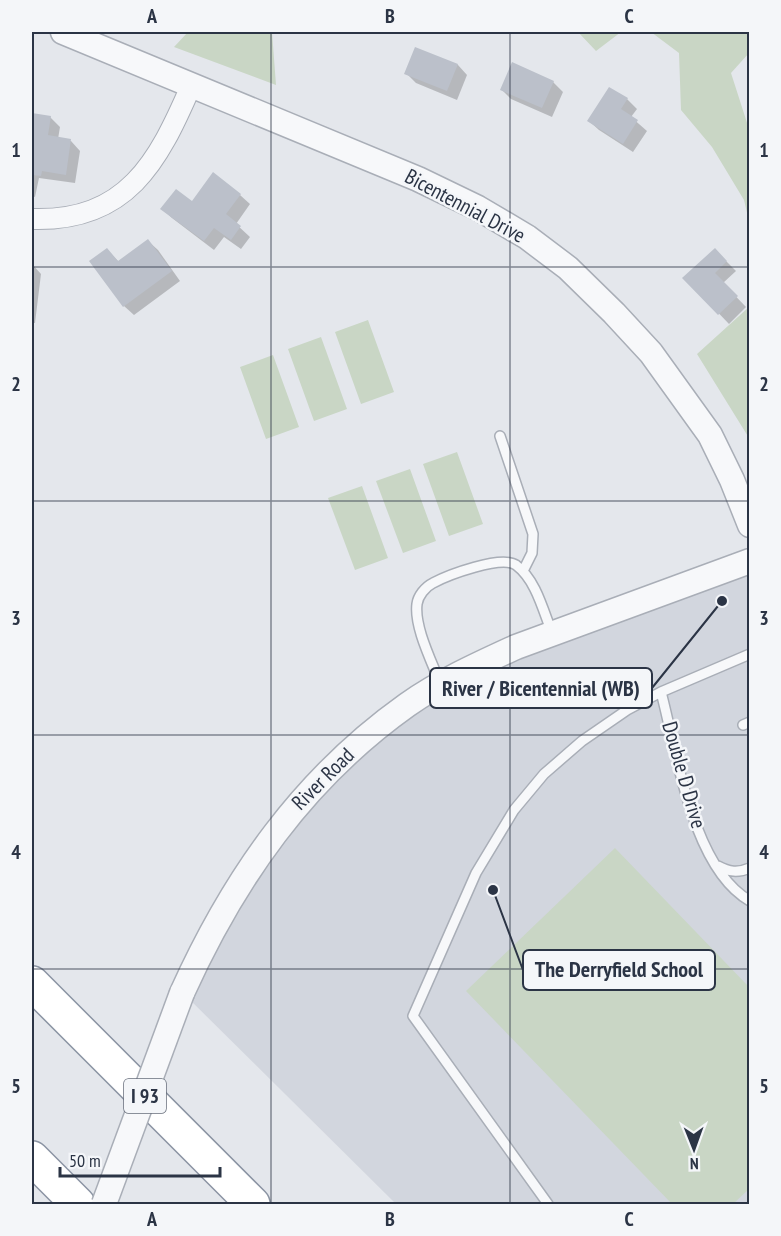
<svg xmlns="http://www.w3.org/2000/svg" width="781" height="1236" font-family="'PT Sans Narrow',sans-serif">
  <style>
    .built { fill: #d2d6de }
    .green { fill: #c9d6c5 }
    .shadow { fill: #0003 }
    .building { fill: #bbc0ca }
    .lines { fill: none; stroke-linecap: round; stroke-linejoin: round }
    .service-casing { stroke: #a9aeb7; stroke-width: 12 }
    .minor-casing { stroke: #a9aeb7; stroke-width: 22 }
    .tertiary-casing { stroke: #a9aeb7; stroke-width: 27 }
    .motorway-casing { stroke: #8b94a3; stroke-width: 36 }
    .service { stroke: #f7f8fa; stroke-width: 9 }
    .minor { stroke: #f7f8fa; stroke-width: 20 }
    .tertiary { stroke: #f7f8fa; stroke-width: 24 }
    .motorway { stroke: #fff; stroke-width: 33 }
    .tertiary-bridge-casing { stroke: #a9aeb7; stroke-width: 27; stroke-linecap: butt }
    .tertiary-bridge { stroke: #f7f8fa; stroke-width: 24 }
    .grid { fill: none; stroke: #2b3445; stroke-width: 1.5; stroke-opacity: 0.55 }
    .labels { text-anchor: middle; stroke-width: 5; stroke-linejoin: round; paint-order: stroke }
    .shield { fill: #f4f6f9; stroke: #676e7b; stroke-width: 1.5 }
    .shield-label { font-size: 20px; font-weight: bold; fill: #2b3445 }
    .street-label { font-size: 21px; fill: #2b3445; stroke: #f4f6f9 }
    .leader { fill: none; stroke: #2b3445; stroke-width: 2 }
    .callout-dot { fill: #2b3445; stroke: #f4f6f9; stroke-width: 2 }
    .callout { fill: #f4f6f9; stroke: #2b3445; stroke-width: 2 }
    .callout-label { font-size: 22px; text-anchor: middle; font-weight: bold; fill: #2b3445 }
    .neatline { fill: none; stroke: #2b3445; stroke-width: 2 }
    .grid-label { font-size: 20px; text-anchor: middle; font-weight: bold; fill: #2b3445 }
  </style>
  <rect width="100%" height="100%" fill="#e4e7ec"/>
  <path class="built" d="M 749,561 L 749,1204 L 396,1204 L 183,993 L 254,860 L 408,704 Z"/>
  <path class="green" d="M 188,32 L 272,32 L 276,85 L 174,47 Z
    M 578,32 L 621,32 L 596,51 Z
    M 651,32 L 749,32 L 749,53 L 731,73 L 749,129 L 749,221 L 744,200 L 712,147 L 681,110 L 679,53 Z
    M 749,307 L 749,438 L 697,354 Z
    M 368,320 L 394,392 L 361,404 L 335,332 Z
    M 321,337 L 347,409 L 314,421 L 288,349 Z
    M 273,355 L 299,427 L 266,439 L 240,367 Z
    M 457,452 L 483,524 L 449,536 L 423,464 Z
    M 410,469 L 436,541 L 403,553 L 376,481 Z
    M 362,486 L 388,558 L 355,570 L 328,498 Z
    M 615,848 L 749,987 L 749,1189 L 733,1204 L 672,1204 L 466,991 Z"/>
  <path class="shadow" d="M 416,49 L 458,65 L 467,75 L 457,100 L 416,83 L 406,73 Z
    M 553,82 L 563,92 L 552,117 L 511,99 L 502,90 Z
    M 627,99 L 637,109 L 631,117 L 647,131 L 633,152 L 599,130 L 589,121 Z
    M 34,114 L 50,117 L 60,127 L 58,139 L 71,141 L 80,151 L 75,183 L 39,178 L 35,197 L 32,196 L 32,129 Z
    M 240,195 L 250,204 L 236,224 L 250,237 L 241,249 L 224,237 L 214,250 L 172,218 L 162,209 Z
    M 148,241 L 158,250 L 180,281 L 134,315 L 124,306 L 107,250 L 119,262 Z
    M 715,250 L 736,271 L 723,283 L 746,307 L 729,324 L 685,278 Z
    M 32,264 L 41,274 L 35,323 L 32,323 Z"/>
  <path class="building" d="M 415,47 L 458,64 L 447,91 L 404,74 Z
    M 512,62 L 554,81 L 542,108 L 500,90 Z
    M 609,87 L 628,98 L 621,109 L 638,120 L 623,144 L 587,121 Z
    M 32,113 L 51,116 L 48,135 L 71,139 L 66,175 L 42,171 L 41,176 L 32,175 Z
    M 213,172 L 241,194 L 226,214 L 241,226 L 231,240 L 214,228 L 204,241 L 160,209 L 176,189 L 192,201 Z
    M 148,239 L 172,271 L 123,307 L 89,261 L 107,248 L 118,261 Z
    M 715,248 L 727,261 L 715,273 L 738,296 L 718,315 L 682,278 Z"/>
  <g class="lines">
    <g class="service-casing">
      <path id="service" d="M 500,436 L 533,534 L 532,553 L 523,571
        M 440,683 C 432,662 414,627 417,604 C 418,596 425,587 433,583 C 448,575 501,555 516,565 C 536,580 543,610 552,633
        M 661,692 C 677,752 692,868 750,901
        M 743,725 L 750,722
        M 718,866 C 729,872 738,873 750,868
        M 548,1204 L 413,1016 L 476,873 L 514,810 L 544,774 L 582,741 L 627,710 L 661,692 L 750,654"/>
    </g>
    <g class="minor-casing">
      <path id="minor" d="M 32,219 C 127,222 158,162 191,86"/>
    </g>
    <g class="tertiary-casing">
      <path id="tertiary" d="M 63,32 L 418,179 L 478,208 L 527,237 L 568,268 L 614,313 L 651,353 L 710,435 L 732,480 L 750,525
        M 182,993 C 234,878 303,779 407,705 C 441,681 479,664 516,647 L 750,561"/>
    </g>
    <g class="motorway-casing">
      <path id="motorway" d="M 32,983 L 253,1204
        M 32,1158 L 78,1204"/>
    </g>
    <use href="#service" class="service"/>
    <use href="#minor" class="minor"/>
    <use href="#tertiary" class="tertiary"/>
    <use href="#motorway" class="motorway"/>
    <g class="tertiary-bridge-casing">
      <path id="tertiary-bridge" d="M 104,1204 L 182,993"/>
    </g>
    <use href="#tertiary-bridge" class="tertiary-bridge"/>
  </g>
  <path class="grid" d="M 271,32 L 271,1204M 510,32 L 510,1204M 32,267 L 750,267M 32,501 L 750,501M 32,735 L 750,735M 32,969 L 750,969"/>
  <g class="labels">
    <rect class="shield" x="124" y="1079" width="42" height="34" rx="4.5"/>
    <g class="shield-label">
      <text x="145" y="1103">I 93</text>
    </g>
    <g class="street-label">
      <text transform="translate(465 206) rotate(28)" y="7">Bicentennial Drive</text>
      <text transform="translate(684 775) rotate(74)" y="7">Double D Drive</text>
      <text transform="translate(323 779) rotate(-45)" y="7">River Road</text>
    </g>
  </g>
  <path class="leader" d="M722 601L652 688M493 890L523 970"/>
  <g class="callout-dot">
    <circle cx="722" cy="601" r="6"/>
    <circle cx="493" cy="890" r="6"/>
  </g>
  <g class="callout">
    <rect x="430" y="668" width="222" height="40" rx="6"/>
    <rect x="523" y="950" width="192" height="40" rx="6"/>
  </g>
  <g class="callout-label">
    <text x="541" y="696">River / Bicentennial (WB)</text>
    <text x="619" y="977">The Derryfield School</text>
  </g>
  <rect width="781" height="1236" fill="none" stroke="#f4f6f9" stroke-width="66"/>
  <g transform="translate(694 1149) rotate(179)" stroke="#f4f6f9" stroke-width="4.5" paint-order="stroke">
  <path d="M0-4.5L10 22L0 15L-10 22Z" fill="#2b3445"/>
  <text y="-9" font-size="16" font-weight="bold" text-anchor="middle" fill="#2b3445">N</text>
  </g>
  <path d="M60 1167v9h160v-9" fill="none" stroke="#2b3445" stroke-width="3"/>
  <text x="69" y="1167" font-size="18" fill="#2b3445" stroke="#f4f6f9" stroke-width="4.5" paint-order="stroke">50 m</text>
  <rect x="33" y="33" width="715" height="1170" class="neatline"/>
  <g class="grid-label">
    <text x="152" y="23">A</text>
    <text x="390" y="23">B</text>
    <text x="629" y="23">C</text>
    <text x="16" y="157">1</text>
    <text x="764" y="157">1</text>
    <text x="16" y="391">2</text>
    <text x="764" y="391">2</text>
    <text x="16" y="625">3</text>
    <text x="764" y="625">3</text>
    <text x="16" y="859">4</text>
    <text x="764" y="859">4</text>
    <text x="16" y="1093">5</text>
    <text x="764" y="1093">5</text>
    <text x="152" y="1226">A</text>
    <text x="390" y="1226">B</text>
    <text x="629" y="1226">C</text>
  </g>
</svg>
